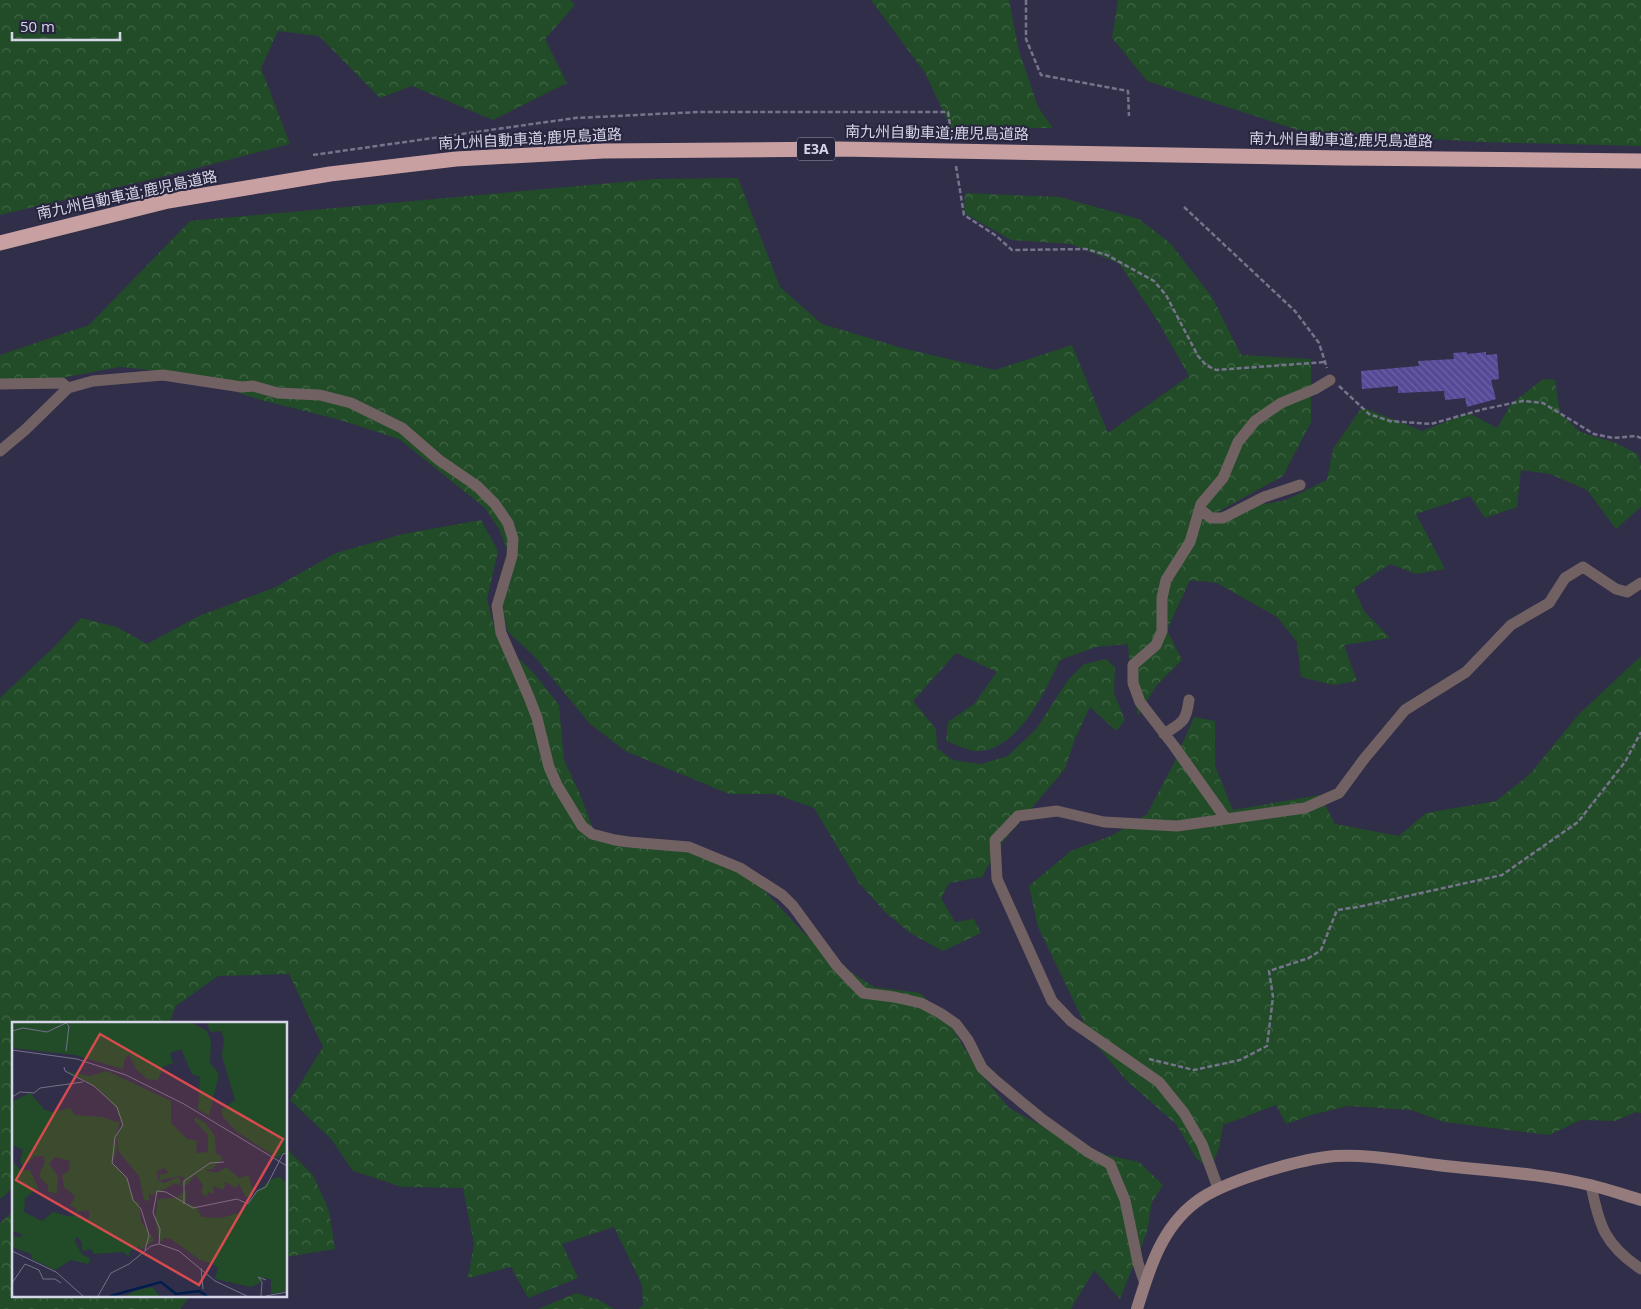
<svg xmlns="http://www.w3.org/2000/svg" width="1641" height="1309" font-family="'Open Sans','Noto Sans JP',sans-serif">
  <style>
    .forest { fill: url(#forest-crowns) }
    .building { fill: url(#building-back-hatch) }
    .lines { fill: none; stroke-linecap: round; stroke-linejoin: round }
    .path { stroke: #76748c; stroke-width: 2.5; stroke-dasharray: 5 2.5; stroke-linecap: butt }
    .street { stroke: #726162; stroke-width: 11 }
    .secondary { stroke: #957b7c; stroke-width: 12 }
    .highway { stroke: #c9a0a2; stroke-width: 15 }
    .labels { text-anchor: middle; stroke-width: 4; stroke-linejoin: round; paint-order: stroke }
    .shield { fill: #27243e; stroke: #a2a1b5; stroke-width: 1 }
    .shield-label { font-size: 14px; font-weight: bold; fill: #d7d6e8 }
    .street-label { font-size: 15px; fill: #d7d6e8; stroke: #27243e }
    .inset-river { fill: none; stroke: #001e4d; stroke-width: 2.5 }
    .inset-road { fill: none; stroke: #737189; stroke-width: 1 }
    .view { fill: #d64b4e; fill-opacity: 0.15; stroke: #d64b4e; stroke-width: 2.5 }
    .inset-edge { fill: none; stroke: #d7d6e8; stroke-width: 2.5 }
  </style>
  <defs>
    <pattern id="forest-crowns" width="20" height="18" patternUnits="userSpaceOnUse" patternTransform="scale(1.25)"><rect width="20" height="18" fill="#214c27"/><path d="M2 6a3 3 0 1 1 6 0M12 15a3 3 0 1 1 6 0" fill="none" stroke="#406546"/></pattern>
    <pattern id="building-back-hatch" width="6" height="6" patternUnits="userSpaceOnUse" patternTransform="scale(1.25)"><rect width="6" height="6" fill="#564996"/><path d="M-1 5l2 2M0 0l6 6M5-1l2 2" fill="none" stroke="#6e62a5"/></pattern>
  </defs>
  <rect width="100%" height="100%" fill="#302e49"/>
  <path class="forest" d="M 0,0 L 570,0 L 575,5 L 545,39 L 567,83 L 493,120 L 412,86 L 380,98 L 319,36 L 278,31 L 261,68 L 290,144 L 178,173 L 0,215 Z
    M 871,0 L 1009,0 L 1019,51 L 1038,107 L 1053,128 L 951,128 L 925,73 Z
    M 1118,0 L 1641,0 L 1641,146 L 1481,142 L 1301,131 L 1147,81 L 1112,38 Z
    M 738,178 L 780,287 L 822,324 L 902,348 L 995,370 L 1072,345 L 1108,433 L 1189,376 L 1160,325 L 1120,264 L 1071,244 L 1011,240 L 964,213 L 965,193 L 1060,197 L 1139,219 L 1170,243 L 1212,297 L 1241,355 L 1311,359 L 1311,422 L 1283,476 L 1216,513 L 1286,500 L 1327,480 L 1333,449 L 1362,407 L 1422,431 L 1469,413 L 1497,428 L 1511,404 L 1543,379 L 1555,380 L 1560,413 L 1580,432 L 1616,443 L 1638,454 L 1641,465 L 1641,507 L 1616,529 L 1587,490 L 1550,474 L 1521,470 L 1517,507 L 1485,518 L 1470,496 L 1416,514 L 1445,569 L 1416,574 L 1390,564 L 1354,588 L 1364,611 L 1390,638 L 1344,645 L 1357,681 L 1333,685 L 1301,677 L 1297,642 L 1277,617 L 1217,583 L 1190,580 L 1167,630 L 1182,660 L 1156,686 L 1138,716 L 1131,685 L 1128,644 L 1096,647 L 1060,660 C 1045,692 1016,754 975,751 C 966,750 955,744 946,741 L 948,722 L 974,704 L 997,672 L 956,653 L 913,701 L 936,729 L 937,748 L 953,760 L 981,764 L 1008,756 L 1036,729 L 1068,680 L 1084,664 L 1106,659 L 1115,667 L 1114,693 L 1125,720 L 1116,731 L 1090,707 L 1075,739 L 1065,769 L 1001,844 L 982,877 L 949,883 L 941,898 L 955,922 L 974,919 L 981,933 L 943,951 L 910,933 L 885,912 L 859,883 L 814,808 L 775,794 L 729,794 L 625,751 L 589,723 L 535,657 L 508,632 L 499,598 L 509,554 L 499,529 L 485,508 L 399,439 L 340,420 L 261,400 L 177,373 L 120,367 L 24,385 L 0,384 L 0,355 L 89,325 L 190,221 L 656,179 Z
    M 481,520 L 498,551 L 487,599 L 497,638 L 533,672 L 559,705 L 564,760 L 580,794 L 593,829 L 627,848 L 673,846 L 751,876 L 801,930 L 834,961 L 874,987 L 920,993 L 946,1018 L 979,1072 L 1009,1108 L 1073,1143 L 1107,1155 L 1139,1162 L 1163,1185 L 1152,1202 L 1147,1232 L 1120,1299 L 1094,1270 L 1071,1309 L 638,1309 L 643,1305 L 642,1285 L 614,1227 L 562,1244 L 578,1278 L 528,1298 L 511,1267 L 468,1278 L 474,1244 L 463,1188 L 402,1187 L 353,1171 L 331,1139 L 290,1100 L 323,1047 L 289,974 L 218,976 L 176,1006 L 169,1023 L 14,1023 L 14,1187 L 0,1199 L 0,698 L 54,647 L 81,618 L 117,627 L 147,644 L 199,616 L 276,587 L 336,553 L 403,534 Z
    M 1641,656 L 1641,1113 L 1636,1112 L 1615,1121 L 1581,1120 L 1549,1135 L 1444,1122 L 1411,1110 L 1348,1106 L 1311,1115 L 1286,1124 L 1276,1105 L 1223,1125 L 1219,1148 L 1210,1170 L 1196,1158 L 1176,1124 L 1127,1081 L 1093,1041 L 1038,927 L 1029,886 L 1071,851 L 1113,835 L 1147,814 L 1174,763 L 1194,717 L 1215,721 L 1215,766 L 1233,810 L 1320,795 L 1335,824 L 1399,836 L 1426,813 L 1496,801 L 1530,774 L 1579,714 Z
    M 286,1148 L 313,1175 L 329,1211 L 335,1249 L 286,1257 Z
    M 14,1211 L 14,1295 L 187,1295 L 188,1299 L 180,1309 L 0,1309 L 0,1223 Z
    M 576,1293 L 599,1300 L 614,1309 L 538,1309 Z"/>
  <path class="building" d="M 1467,352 L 1467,354 L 1486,352 L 1486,355 L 1497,354 L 1499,379 L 1491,380 L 1496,399 L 1467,407 L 1465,398 L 1445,400 L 1444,391 L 1398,393 L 1398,386 L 1362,389 L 1361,371 L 1419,366 L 1418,361 L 1454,359 L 1453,353 Z"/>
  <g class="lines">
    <path class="path" d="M 1026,0 L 1026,39 L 1041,75 L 1128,91 L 1129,116
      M 313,155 L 575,118 L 699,112 L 948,112 L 952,138
      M 956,166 L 964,215 L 995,235 L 1012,250 L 1086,249 L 1107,255 L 1154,281 L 1166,295 L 1198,356 L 1206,365 L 1216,370 L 1325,362
      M 1184,207 L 1295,311 L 1319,343 L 1327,368
      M 1339,386 L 1369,414 L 1390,421 L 1431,424 L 1484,409 L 1523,401 L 1543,403 L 1594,434 L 1613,438 L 1636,436 L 1641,438
      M 1149,1059 L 1194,1070 L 1240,1060 L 1267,1046 L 1273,997 L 1269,971 L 1309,958 L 1321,950 L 1337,910 L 1358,907 L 1502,875 L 1578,822 L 1625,762 L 1641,732"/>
    <path class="street" d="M 0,384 L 62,383 L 68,388
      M 0,451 L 25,430 L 68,388 L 93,381 L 163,375 L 242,387 L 253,386 L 278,393 L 320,395 L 351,403 L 402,428 L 439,460 L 477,486 L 495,504 L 508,523 L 513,539 L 512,556 L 497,606 L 501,633 L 529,697 L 537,718 L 549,767 L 557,785 L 582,826 L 592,834 L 615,840 L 629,842 L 689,847 L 740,868 L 782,895 L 793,906 L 837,966 L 863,993 L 894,997 L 921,1003 L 940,1013 L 956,1024 L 968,1040 L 982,1068 L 996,1081 L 1042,1119 L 1088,1152 L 1110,1164 L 1125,1200 L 1138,1263 L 1145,1284
      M 1200,509 L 1211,518 L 1223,518 L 1264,497 L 1300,485
      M 1164,734 C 1183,722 1186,722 1189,700
      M 1226,819 L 1174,746 L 1140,702 L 1133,683 L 1133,665 L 1156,645 L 1162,631 L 1162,598 L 1166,580 L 1190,542 L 1201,504 L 1223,478 L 1238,442 L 1255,421 L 1281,403 L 1315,389 L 1330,380
      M 1591,1185 C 1599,1226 1605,1245 1641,1269
      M 1218,1188 L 1202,1144 L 1184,1113 L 1159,1082 L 1071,1021 L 1052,1001 L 997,879 L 995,840 L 1018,816 L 1057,811 L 1104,822 L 1177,826 L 1305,808 L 1339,793 L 1364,759 L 1405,710 L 1466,672 L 1511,625 L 1549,603 L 1565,578 L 1583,567 L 1616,589 L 1627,592 L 1641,583"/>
    <path class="secondary" d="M 1137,1309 C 1149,1270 1161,1228 1196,1202 C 1223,1181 1300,1159 1335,1156 C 1369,1154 1403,1161 1437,1165 C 1488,1171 1540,1173 1590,1185 C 1607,1189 1624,1195 1641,1200"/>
    <path class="highway" d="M 0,243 L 168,201 L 330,174 L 456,159 L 603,151 L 839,149 L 1343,158 L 1641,161"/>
  </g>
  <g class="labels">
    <rect class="shield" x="797" y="137.5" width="38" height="23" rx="4"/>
    <g class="shield-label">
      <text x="816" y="154">E3A</text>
    </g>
    <g class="street-label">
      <text transform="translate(937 133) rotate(1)" y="5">南九州自動車道;鹿児島道路</text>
      <text transform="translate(530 139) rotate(-3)" y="5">南九州自動車道;鹿児島道路</text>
      <text transform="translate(1341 140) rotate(1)" y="5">南九州自動車道;鹿児島道路</text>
      <text transform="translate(127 195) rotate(-12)" y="5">南九州自動車道;鹿児島道路</text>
    </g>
  </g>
  <g transform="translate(12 1022)">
    <rect width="275" height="275" fill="#302e49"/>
    <path d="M 0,1 L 180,1 L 194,8 L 199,18 L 198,41 L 207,52 L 197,94 L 186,87 L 188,55 L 180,52 L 169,27 L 158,31 L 161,41 L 151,45 L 146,58 L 135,57 L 124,47 L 117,33 L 113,36 L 111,47 L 63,33 L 0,26 ZM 195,1 L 275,1 L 275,129 L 265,136 L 225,110 L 211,95 L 209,88 L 223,78 L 210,34 L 212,17 L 209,9 L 198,10 ZM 55,49 L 77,54 L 95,49 L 159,79 L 159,101 L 175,117 L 185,119 L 184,131 L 196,130 L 196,113 L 182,98 L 183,95 L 194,102 L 203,114 L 204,131 L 211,136 L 200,147 L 192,148 L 205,151 L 214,145 L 227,156 L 236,153 L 241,168 L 240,173 L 234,175 L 227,162 L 224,166 L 213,160 L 212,168 L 201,164 L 202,172 L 196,170 L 195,175 L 189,171 L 191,163 L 183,153 L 177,161 L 169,165 L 172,156 L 169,154 L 148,158 L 147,153 L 156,151 L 153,146 L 145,149 L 146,158 L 152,161 L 166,155 L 169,158 L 167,164 L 164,161 L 141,173 L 137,171 L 137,179 L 132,178 L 127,154 L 107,130 L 104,115 L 110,103 L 104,86 L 84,65 ZM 18,71 L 33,88 L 40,90 L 58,86 L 63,93 L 90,95 L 108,101 L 103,115 L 105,126 L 101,142 L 116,158 L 122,178 L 127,181 L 129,200 L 140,214 L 142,218 L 129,228 L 128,224 L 118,229 L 117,235 L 111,230 L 82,232 L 79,227 L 70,229 L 70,221 L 65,214 L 63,220 L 70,232 L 79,237 L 76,242 L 59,238 L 43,248 L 20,237 L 19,232 L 0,225 L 0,214 L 9,215 L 10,212 L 0,209 L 0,139 L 9,148 L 18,148 L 26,166 L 13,176 L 12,190 L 30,199 L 41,190 L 55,194 L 69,193 L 73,199 L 77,196 L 77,188 L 64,190 L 64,186 L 58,184 L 63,174 L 52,165 L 50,153 L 57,149 L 58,139 L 43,135 L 37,141 L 46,155 L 45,172 L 36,169 L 36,164 L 27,154 L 33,139 L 31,134 L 23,134 L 11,145 L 8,139 L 11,128 L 0,123 L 0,80 ZM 268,155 L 275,161 L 275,269 L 259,272 L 259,257 L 249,256 L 248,261 L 239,265 L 203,257 L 206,246 L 199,241 L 188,238 L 159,217 L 152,216 L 148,220 L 143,198 L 146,177 L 164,176 L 175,168 L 174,181 L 184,185 L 190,195 L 209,196 L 230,190 L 244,170 L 260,157 ZM 140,265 L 148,274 L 114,274 L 122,269 Z" fill="#214c27"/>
    <path class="inset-river" d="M 98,274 L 149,260 L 164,272 L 187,269 L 195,274"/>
    <path class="inset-road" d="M 0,9 L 11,6 L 35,10 L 54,1 L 57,4 L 54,29M 0,28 L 65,37 L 114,53 L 172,82 L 275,144M 52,45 L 53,49 L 82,64 L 105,85 L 111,103 L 103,115 L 100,141 L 115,156 L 121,178 L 129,187 L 137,213 L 133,228M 0,75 L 8,70 L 22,71 L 28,66 L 71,60M 172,182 L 172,159 L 198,141 L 212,140M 147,222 L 148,207 L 141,191 L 145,169 L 154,170 L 181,186 L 225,177 L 236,182 L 245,169 L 254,165 L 271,132 L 275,131M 0,229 L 44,250 L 71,274M 189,246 L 191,267M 0,261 L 13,242 L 27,248 L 31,257 L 43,257 L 49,261M 86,274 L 99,251 L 117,242 L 139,224 L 147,222 L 167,229 L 203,259 L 235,274M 249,274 L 250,260 L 246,255 L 254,258M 254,274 L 275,270"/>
    <path class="view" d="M 88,12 L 271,117 L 187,263 L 4,158 Z"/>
    <rect width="275" height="275" class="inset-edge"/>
  </g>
  <path d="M12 32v8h108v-8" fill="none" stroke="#d7d6e8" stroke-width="2.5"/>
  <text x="20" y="32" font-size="15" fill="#d7d6e8" stroke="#27243e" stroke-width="4" paint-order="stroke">50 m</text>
</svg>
